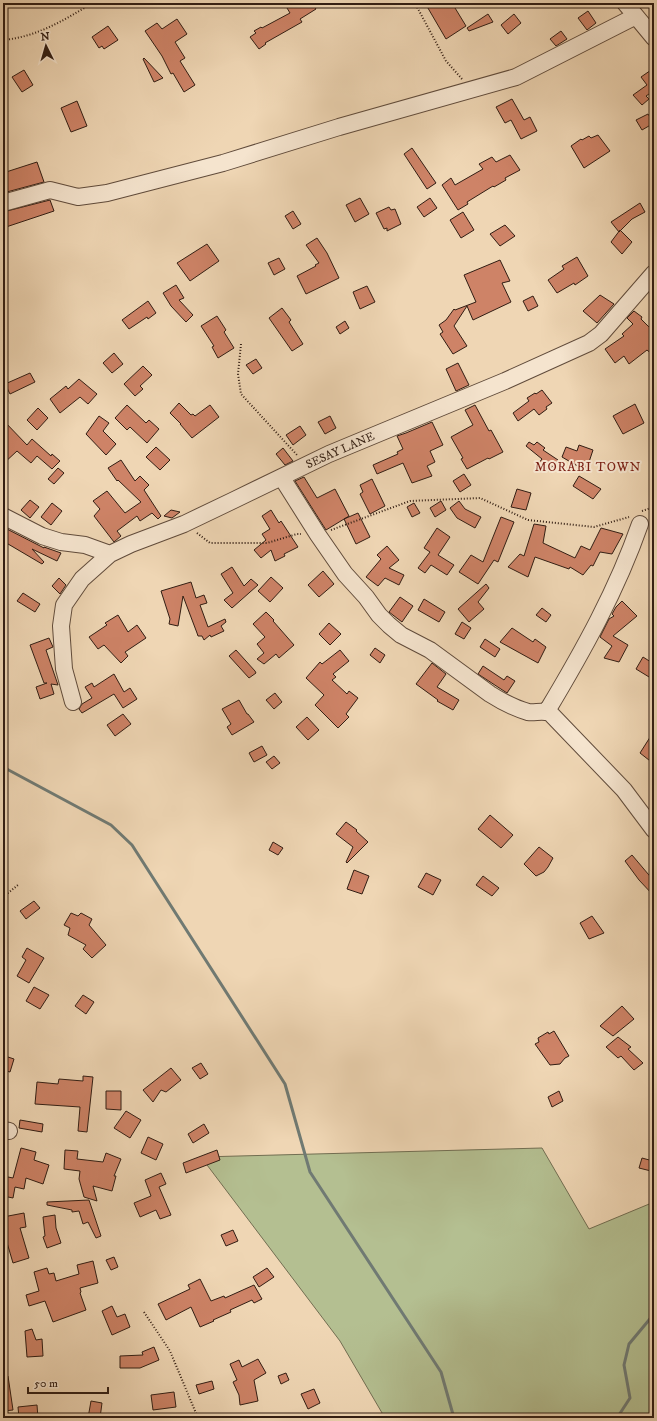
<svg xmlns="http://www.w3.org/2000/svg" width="657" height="1421" font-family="'IM FELL DW Pica',serif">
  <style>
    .green { fill: #b4bf91; stroke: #726e52 }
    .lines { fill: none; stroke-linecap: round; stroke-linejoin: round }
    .stream { stroke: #707a73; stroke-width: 3 }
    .building { fill: #ce8367; stroke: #311d13 }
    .minor-casing { stroke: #604b3b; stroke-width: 18 }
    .path { stroke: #311d13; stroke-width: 2; stroke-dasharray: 1 2; stroke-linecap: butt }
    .minor { stroke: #f5e4ce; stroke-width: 16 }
    .labels { text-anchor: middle; stroke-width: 4; stroke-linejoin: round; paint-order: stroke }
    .street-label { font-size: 12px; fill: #311d13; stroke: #f5e4ce }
    .neighbourhood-label { font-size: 13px; letter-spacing: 1px; fill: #7a1f14; stroke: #f5e4ce }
  </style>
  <rect width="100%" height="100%" fill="#efd6b4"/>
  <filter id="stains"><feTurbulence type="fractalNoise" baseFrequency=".005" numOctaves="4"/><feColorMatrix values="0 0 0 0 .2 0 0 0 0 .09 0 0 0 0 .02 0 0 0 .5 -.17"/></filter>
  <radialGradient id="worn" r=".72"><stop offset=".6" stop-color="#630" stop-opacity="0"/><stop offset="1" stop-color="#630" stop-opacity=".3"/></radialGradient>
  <path class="green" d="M 542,1148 L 589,1229 L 654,1202 L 654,1418 L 385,1418 L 340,1341 L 201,1157 Z"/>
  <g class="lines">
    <path class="stream" d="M 3,767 L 111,825 L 132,845 L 285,1084 L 310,1172 L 441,1372 L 454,1418
      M 617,1418 L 630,1398 L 624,1365 L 629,1344 L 654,1314"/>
  </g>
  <path class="building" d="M 284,3 L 312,3 L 316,9 L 300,19 L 302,22 L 265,43 L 266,44 L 259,49 L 250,37 L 256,33 L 254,31 L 261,27 L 262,28 L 290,13 Z
    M 425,3 L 452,3 L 466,26 L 446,39 Z
    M 588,11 L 596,23 L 587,30 L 578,18 Z
    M 488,14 L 493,22 L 469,31 L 467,28 Z
    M 514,14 L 521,23 L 508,34 L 501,25 Z
    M 177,19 L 187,34 L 175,42 L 185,58 L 180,61 L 195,85 L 184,92 L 173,73 L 171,74 L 162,56 L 145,31 L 157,23 L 162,29 Z
    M 108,26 L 118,40 L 104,49 L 102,46 L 99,48 L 92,37 Z
    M 561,31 L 567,39 L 556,46 L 550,39 Z
    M 144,58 L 163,78 L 154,82 L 143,59 Z
    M 654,68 L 654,94 L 652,92 L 646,96 L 649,99 L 642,105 L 633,95 L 647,85 L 641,77 Z
    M 24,70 L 33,85 L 22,92 L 12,77 Z
    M 512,99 L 524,120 L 530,117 L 537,131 L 521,139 L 511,120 L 505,123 L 496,107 Z
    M 77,101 L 87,126 L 71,132 L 61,108 Z
    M 648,114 L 654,123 L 642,130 L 636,120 Z
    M 598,135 L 610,151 L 584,168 L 571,146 L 581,139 L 582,140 L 589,136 L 591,138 Z
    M 412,148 L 436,183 L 427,189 L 404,154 Z
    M 510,155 L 520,170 L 505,178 L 506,180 L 494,187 L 493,186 L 467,202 L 468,204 L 458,210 L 442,185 L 451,178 L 455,185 L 483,169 L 479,164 L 492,157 L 496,162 Z
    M 37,162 L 44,182 L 3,193 L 3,173 Z
    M 360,198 L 369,214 L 355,222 L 346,205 Z
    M 430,198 L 437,208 L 424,217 L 417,207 Z
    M 50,200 L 54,211 L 3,228 L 3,212 Z
    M 640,203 L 645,212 L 632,219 L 619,232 L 611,222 Z
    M 389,207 L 391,210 L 395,209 L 401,224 L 387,231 L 387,228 L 384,229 L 376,213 Z
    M 293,211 L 301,224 L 293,229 L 285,216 Z
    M 463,212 L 474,230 L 461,238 L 450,220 Z
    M 505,225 L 515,236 L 500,246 L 490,234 Z
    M 620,230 L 632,242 L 622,254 L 611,242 Z
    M 317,238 L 327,253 L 339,278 L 306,294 L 297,276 L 316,266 L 315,265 L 319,263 L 306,245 Z
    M 207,244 L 219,261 L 190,281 L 177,263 Z
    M 577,257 L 588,276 L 575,285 L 574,283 L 557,293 L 548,280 L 564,269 L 562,266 Z
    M 279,258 L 285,269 L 274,275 L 268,263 Z
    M 500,260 L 510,281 L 502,283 L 511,302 L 473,320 L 467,306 L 454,326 L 467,346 L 453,354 L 440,334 L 443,332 L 439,325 L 446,320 L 454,309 L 455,310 L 476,302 L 464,275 Z
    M 176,285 L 184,298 L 179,300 L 193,315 L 186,322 L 171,306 L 163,293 Z
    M 367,286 L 375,302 L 360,309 L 353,292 Z
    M 600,295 L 614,304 L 597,323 L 583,311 Z
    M 533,296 L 538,306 L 528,311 L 523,301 Z
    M 148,301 L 156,313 L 148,319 L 147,317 L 129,329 L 122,320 Z
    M 282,308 L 291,320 L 289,322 L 303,344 L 292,351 L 269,318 Z
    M 634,311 L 642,317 L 641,319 L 654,332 L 654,356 L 647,350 L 629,364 L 624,356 L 615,363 L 605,349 L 624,336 L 622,334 L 633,324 L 627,318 Z
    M 217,316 L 226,330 L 224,332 L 234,348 L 218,358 L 212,347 L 214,346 L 201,326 Z
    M 345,321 L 349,328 L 340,334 L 336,327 Z
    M 114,353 L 123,364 L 112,373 L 103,363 Z
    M 256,359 L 262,368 L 253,374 L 246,365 Z
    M 458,363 L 469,385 L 456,391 L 446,369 Z
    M 143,366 L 152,375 L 140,386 L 143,389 L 135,396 L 124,384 Z
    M 30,373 L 35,382 L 10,394 L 5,384 Z
    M 79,379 L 97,394 L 88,404 L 80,397 L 60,413 L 50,399 L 66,386 L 68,389 Z
    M 542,390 L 552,403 L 546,407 L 547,409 L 539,415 L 534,409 L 518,421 L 513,413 L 529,401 L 527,398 L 535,393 L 536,394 Z
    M 179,403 L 191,415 L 193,414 L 195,416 L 210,405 L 219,417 L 192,438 L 180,424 L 181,424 L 170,413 Z
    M 635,404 L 644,423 L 623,434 L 613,416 Z
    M 127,405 L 146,423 L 149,420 L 159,429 L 147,443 L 130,427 L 127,430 L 115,418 Z
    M 475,405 L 489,431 L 491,430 L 503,452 L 489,459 L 488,458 L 467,469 L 461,459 L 463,458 L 451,437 L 473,425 L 465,410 Z
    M 38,408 L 48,418 L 37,430 L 27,420 Z
    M 99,416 L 109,423 L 103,431 L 116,444 L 106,455 L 86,434 Z
    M 330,416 L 336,428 L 325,434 L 318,422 Z
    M 3,420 L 27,445 L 32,439 L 51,456 L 52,454 L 60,461 L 52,469 L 37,456 L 31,463 L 17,451 L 3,464 Z
    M 432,422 L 443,445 L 430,451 L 435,462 L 427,466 L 432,476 L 412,483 L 403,463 L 377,474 L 373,465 L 398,454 L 397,452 L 403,449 L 397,436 L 406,433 Z
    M 300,426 L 306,435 L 293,445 L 286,435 Z
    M 529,442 L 534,445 L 537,442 L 545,448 L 543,450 L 558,460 L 554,468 L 552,466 L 549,471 L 538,464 L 542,459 L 526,446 Z
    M 579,445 L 593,450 L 586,471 L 562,457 L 566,447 L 577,451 Z
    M 156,447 L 170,460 L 160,470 L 146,457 Z
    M 283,448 L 293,461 L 285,465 L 276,454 Z
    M 121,460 L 135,481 L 140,476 L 149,485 L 144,490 L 161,516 L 158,519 L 152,513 L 140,521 L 137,516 L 117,531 L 121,536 L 114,542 L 94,516 L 100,509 L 93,501 L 107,491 L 125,513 L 141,502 L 118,480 L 117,481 L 108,468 Z
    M 58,468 L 64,473 L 54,484 L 48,479 Z
    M 464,474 L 471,485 L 460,492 L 453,481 Z
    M 579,476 L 601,489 L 593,499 L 573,486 Z
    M 304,477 L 317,498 L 335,489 L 349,516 L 326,530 L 295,481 Z
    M 372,479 L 385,506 L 370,514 L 360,494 L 363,492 L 360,485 Z
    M 517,489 L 531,493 L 526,510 L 511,507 Z
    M 30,500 L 39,507 L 30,518 L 21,510 Z
    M 441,501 L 446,510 L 435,517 L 430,508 Z
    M 459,501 L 465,509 L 481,517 L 475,528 L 457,518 L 450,508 Z
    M 52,503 L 62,511 L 51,525 L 41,517 Z
    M 414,503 L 420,513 L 412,517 L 407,507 Z
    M 171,510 L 180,512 L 172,518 L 164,516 Z
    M 271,510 L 279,523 L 281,521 L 298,547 L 284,554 L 285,556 L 275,561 L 271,550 L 261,558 L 254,550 L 266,540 L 262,534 L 270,529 L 262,516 Z
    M 358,513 L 370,537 L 356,544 L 344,519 Z
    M 501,517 L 514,522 L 498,562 L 494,560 L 478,584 L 459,572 L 471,555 L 483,562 Z
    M 534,524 L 546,526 L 543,543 L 575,558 L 581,546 L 590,550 L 601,528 L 623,534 L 612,554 L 600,552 L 593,566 L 591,565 L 583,575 L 570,567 L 569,569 L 535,557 L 528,577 L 508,567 L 520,554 L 524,556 Z
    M 3,527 L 44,548 L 44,547 L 61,553 L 57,561 L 32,549 L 44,562 L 42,564 L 3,541 Z
    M 437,528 L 450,537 L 438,555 L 454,565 L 447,575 L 431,565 L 425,573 L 418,568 L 430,552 L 424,548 Z
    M 387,546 L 399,560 L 389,568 L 404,575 L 399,585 L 385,578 L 378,586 L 366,577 L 381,559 L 377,555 Z
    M 232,567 L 244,586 L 251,579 L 258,585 L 232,608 L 224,600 L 233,593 L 221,574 Z
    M 323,571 L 334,584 L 319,597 L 308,585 Z
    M 271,577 L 283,588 L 270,602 L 258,591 Z
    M 59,578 L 66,585 L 60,594 L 52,586 Z
    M 191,582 L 196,598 L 204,595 L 207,603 L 200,605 L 208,627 L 225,619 L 226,622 L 221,626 L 224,631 L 211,637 L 210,635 L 204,640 L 202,636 L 198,636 L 197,633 L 183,596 L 178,626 L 169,624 L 170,619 L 161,591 Z
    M 486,584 L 489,588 L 478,602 L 484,609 L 469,622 L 458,609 Z
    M 23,593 L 40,604 L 35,612 L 17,601 Z
    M 400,597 L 413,606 L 402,622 L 389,612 Z
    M 424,599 L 445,612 L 439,622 L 418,610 Z
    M 622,601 L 637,616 L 613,636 L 628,645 L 619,662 L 604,658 L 612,646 L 600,637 L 609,619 L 614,616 L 612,614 L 616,607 Z
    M 542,608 L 551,615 L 546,622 L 536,615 Z
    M 266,612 L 274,620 L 273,621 L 294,645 L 279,658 L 276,654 L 264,664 L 257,659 L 264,653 L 257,644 L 265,637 L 253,624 Z
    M 118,615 L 128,632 L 137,625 L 146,638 L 125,652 L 128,656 L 121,663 L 104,645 L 98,649 L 89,637 L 107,625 L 105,623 Z
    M 462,622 L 471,628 L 464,639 L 455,634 Z
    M 329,623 L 341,634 L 330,645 L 319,634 Z
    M 512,628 L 533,642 L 535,639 L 546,647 L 538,663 L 500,642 Z
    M 49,638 L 53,647 L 46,650 L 58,685 L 51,684 L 54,694 L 40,699 L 36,687 L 47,683 L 44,683 L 30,645 Z
    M 485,639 L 500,649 L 495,657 L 480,647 Z
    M 375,648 L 385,655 L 380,663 L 370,655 Z
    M 236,650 L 255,671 L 256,673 L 249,678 L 229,656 Z
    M 340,650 L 349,661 L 333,674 L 336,677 L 332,680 L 347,694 L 349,691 L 358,698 L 346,714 L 349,717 L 338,728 L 315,705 L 324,695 L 306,678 L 320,662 L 322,664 Z
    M 643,657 L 654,664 L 654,680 L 636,669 Z
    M 432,663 L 446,674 L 437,687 L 459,700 L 453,710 L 437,701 L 438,700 L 416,684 Z
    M 483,666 L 504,680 L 507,676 L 515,681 L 507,693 L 478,674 Z
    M 114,674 L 124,692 L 130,688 L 137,699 L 123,708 L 114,694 L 82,713 L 79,709 L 82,704 L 92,698 L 85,687 L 92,683 L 94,687 Z
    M 275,693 L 282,702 L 274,709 L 266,700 Z
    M 239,700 L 247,714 L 248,714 L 254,722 L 232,735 L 227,727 L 231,724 L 222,709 Z
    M 123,714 L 131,724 L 115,736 L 107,725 Z
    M 307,717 L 319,730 L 308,740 L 296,727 Z
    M 654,731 L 654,764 L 640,753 Z
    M 262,746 L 267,755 L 254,762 L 249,753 Z
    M 274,756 L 280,763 L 272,769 L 266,762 Z
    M 490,815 L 513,835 L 501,848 L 478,829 Z
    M 346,822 L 357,830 L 356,831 L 368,842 L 347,863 L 346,862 L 353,847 L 336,834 Z
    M 273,842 L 283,848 L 278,855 L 269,850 Z
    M 539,847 L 553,858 L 548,867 L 544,872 L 536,876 L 524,864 Z
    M 632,855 L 654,881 L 654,896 L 639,880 L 625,861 Z
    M 354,870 L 369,876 L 362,894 L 347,889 Z
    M 426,873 L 441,880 L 433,895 L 418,887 Z
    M 483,876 L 499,888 L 492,896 L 476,885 Z
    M 34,901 L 40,908 L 26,919 L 20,911 Z
    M 71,913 L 78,916 L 81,913 L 92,919 L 89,925 L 106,945 L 92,958 L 83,949 L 86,945 L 68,935 L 70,928 L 64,925 Z
    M 592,916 L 604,933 L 589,939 L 580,923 Z
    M 27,948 L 44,958 L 29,983 L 17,976 L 26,960 L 22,957 Z
    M 34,987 L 49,995 L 40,1009 L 26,1001 Z
    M 83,995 L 94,1002 L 86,1014 L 75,1006 Z
    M 622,1006 L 634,1019 L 613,1036 L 600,1026 Z
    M 554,1031 L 569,1056 L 565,1058 L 560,1064 L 550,1065 L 535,1044 L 539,1042 L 538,1038 L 548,1032 L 549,1034 Z
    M 618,1037 L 631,1047 L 628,1049 L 643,1063 L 634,1070 L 621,1056 L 618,1058 L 606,1047 Z
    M 5,1056 L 14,1059 L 10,1072 L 3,1070 L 3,1064 Z
    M 201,1063 L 208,1074 L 200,1079 L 192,1068 Z
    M 171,1068 L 181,1080 L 166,1092 L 161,1090 L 153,1102 L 143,1090 Z
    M 83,1076 L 93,1077 L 87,1132 L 78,1131 L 80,1107 L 35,1104 L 37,1082 L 58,1084 L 59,1079 L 83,1081 Z
    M 106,1091 L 121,1091 L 121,1110 L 106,1109 Z
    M 559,1091 L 563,1101 L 552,1107 L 548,1097 Z
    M 126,1111 L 141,1120 L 130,1138 L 114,1128 Z
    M 20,1120 L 43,1124 L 42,1132 L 19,1128 Z
    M 204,1124 L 209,1133 L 193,1143 L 188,1134 Z
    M 148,1137 L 163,1144 L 156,1160 L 141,1153 Z
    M 21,1148 L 36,1152 L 34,1160 L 49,1165 L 43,1184 L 26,1178 L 24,1189 L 15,1187 L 13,1198 L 3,1196 L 3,1176 L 13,1178 Z
    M 65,1150 L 78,1151 L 77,1159 L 103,1162 L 106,1153 L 121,1159 L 114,1176 L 116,1176 L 112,1191 L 93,1186 L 97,1201 L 84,1197 L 79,1179 L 80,1171 L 64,1169 Z
    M 217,1150 L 220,1160 L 186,1173 L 183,1163 Z
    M 642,1158 L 653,1161 L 651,1171 L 639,1168 Z
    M 161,1173 L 166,1184 L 159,1187 L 171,1215 L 160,1219 L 156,1210 L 140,1217 L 134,1203 L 151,1196 L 145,1180 Z
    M 89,1200 L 101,1236 L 96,1238 L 88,1222 L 83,1224 L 79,1211 L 72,1212 L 72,1210 L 47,1205 L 47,1202 Z
    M 24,1213 L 26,1227 L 20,1228 L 29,1258 L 13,1263 L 3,1229 L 3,1217 Z
    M 55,1215 L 56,1228 L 61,1243 L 47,1248 L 43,1237 L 45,1236 L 43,1217 Z
    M 233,1230 L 238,1241 L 226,1246 L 221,1235 Z
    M 114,1257 L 118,1267 L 111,1270 L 106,1260 Z
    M 93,1261 L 98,1283 L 80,1288 L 81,1292 L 80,1293 L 86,1310 L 53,1322 L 45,1301 L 29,1306 L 26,1295 L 39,1291 L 34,1272 L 47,1268 L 49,1274 L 54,1273 L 56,1281 L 79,1274 L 77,1265 Z
    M 267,1268 L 274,1277 L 259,1287 L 253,1277 Z
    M 200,1279 L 211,1301 L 224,1296 L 225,1298 L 254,1285 L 262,1299 L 254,1303 L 252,1300 L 230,1310 L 231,1312 L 213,1320 L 214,1321 L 200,1327 L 191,1307 L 166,1320 L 158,1304 L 190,1289 L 188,1285 Z
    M 112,1306 L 117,1317 L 125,1314 L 130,1327 L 112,1335 L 102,1311 Z
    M 32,1329 L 36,1340 L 42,1339 L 43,1356 L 27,1357 L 25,1331 Z
    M 154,1347 L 159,1360 L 140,1368 L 120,1368 L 120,1356 L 143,1355 L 142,1352 Z
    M 258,1359 L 266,1373 L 254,1380 L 258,1401 L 240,1405 L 239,1395 L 233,1382 L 237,1380 L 230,1364 L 239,1360 L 242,1367 Z
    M 286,1373 L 289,1380 L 281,1384 L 278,1376 Z
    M 3,1376 L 8,1376 L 13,1410 L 3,1411 Z
    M 212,1381 L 214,1389 L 199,1394 L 196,1385 Z
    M 314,1389 L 320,1403 L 308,1409 L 301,1394 Z
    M 174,1392 L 176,1407 L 153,1410 L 151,1395 Z
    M 91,1401 L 102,1403 L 100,1418 L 88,1418 Z
    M 37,1405 L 38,1418 L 19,1418 L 18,1407 Z"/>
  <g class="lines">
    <g class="minor-casing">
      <path id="minor" d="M 625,3 L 654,38
        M 3,203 L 50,190 L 78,197 L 107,193 L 223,163 L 339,127 L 516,77 L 636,16
        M 282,478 L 318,535 L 345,574 L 366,597 L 379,615 L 389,625 L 401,635 L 430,650 L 490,694 C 501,701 514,708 528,712 C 535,713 543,710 550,713 L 624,790 L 654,830
        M 3,516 L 42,536 L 61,542 L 85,545 L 110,554 L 131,544 L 184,524 L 232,501 L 329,454 L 505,381 L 589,343 L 601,334 L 654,273
        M 73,702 L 64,669 L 61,626 L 64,605 L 82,579 L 110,554
        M 547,711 C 583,651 617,590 640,524
        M 3,1130 L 9,1131"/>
    </g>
    <path class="path" d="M 413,3 L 417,7 L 446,61 L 462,79
      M 3,40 C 37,37 64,20 93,3
      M 241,344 L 238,374 L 241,394 L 297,455
      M 642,511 L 654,507
      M 331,530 L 410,501 L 480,498 L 528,520 L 594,527 L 629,517
      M 197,533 L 210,543 L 267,543 L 297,534 L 301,534
      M 3,897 L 18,885
      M 144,1312 L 170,1351 L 198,1418"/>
    <use href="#minor" class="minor"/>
  </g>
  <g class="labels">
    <g class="street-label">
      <text transform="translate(340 450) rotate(-24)" y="4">SESAY LANE</text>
    </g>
    <g class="neighbourhood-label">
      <text x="588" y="471">MORABI TOWN</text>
    </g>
  </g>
  <rect width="657" height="1421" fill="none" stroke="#efd6b4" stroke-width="16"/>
  <rect x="4" y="4" width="649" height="1413" fill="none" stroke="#311d13" stroke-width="2"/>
  <rect x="8" y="8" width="641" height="1405" fill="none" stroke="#311d13"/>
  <g transform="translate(46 46) rotate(355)" stroke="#f5e4ce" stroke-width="3" paint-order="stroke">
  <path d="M0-3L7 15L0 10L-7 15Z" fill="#311d13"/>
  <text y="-6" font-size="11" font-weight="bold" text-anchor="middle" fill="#311d13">N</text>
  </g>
  <path d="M28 1387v6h80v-6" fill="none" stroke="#311d13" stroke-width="2"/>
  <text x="34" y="1387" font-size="12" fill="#311d13" stroke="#f5e4ce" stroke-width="3" paint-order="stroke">50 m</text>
  <rect width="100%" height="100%" filter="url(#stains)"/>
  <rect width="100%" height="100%" fill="url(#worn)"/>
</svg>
